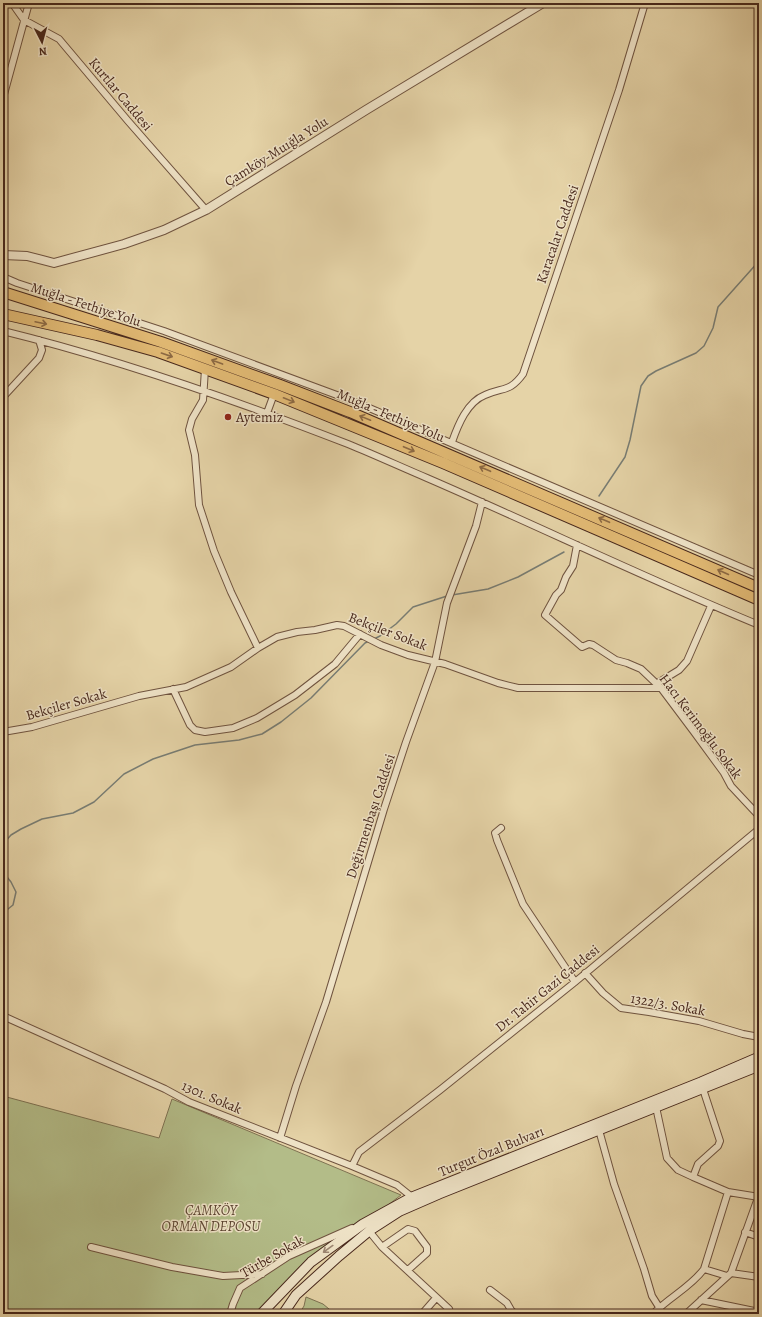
<svg xmlns="http://www.w3.org/2000/svg" width="762" height="1317" font-family="Alegreya,serif">
  <style>
    .green { fill: #b3bc88; stroke: #7e7252 }
    .lines { fill: none; stroke-linecap: round; stroke-linejoin: round }
    .stream { stroke: #787d74; stroke-width: 1.5 }
    .minor-casing { stroke: #6f533f; stroke-width: 8 }
    .tertiary-casing { stroke: #6f533f; stroke-width: 10 }
    .secondary-casing { stroke: #48281c; stroke-width: 11 }
    .trunk-casing { stroke: #48281c; stroke-width: 12 }
    .minor { stroke: #eee2c6; stroke-width: 6 }
    .tertiary { stroke: #eee2c6; stroke-width: 8 }
    .secondary { stroke: #eee2c6; stroke-width: 9 }
    .trunk { stroke: #e2ba74; stroke-width: 10 }
    .oneway { stroke: #8d6a44 }
    .oneway2 { stroke: #9b8571 }
    .poi-dot { fill: #8f2418; stroke: #eee2c6; stroke-width: 1.5 }
    .labels { text-anchor: middle; stroke-width: 3; stroke-linejoin: round; paint-order: stroke }
    .street-label { font-size: 14px; fill: #48281c; stroke: #eee2c6 }
    .poi-label { font-size: 14px; fill: #48281c; stroke: #eee2c6; text-anchor: start }
    .park-label { font-size: 14px; font-style: italic; fill: #5d4632; stroke: #eee2c6 }
  </style>
  <rect width="100%" height="100%" fill="#e5d3a7"/>
  <filter id="stains"><feTurbulence type="fractalNoise" baseFrequency=".005" numOctaves="4"/><feColorMatrix values="0 0 0 0 .2 0 0 0 0 .09 0 0 0 0 .02 0 0 0 .5 -.17"/></filter>
  <radialGradient id="worn" r=".72"><stop offset=".6" stop-color="#630" stop-opacity="0"/><stop offset="1" stop-color="#630" stop-opacity=".3"/></radialGradient>
  <path class="green" d="M 3,1096 L 159,1138 L 172,1099 L 401,1195 L 276,1292 L 261,1314 L 3,1314 Z
    M 306,1297 L 323,1304 L 335,1314 L 299,1314 L 304,1306 Z"/>
  <g class="lines">
    <path class="stream" d="M 599,496 L 625,457 L 630,440 L 641,386 L 648,376 L 656,371 L 696,353 L 704,346 L 713,328 L 718,307 L 759,261
      M 452,595 L 488,589 L 518,577 L 564,552
      M 374,639 L 380,636 L 396,624 L 413,607 L 447,596
      M 3,844 L 11,835 L 21,829 L 42,819 L 73,813 L 94,802 L 124,774 L 153,759 L 195,745 L 239,740 L 262,734 L 281,722 L 311,698 L 365,643 L 369,641
      M 3,872 L 11,882 L 16,892 L 13,905 L 3,913"/>
    <g class="minor-casing">
      <path id="minor" d="M 12,3 L 24,20 L 59,39 L 128,121 L 206,210
        M 3,98 L 29,3
        M 3,277 L 17,283 L 164,331 L 353,401 L 759,575
        M 3,331 C 121,360 235,400 348,444 C 375,455 401,467 427,478 C 538,526 647,579 759,625
        M 205,369 L 203,400 L 192,419 L 189,430 L 195,455 L 199,505 L 214,551 L 231,592 L 258,648
        M 3,397 L 39,358 L 42,350 L 39,340
        M 267,413 L 274,394
        M 452,442 C 458,425 467,402 485,395 C 504,387 510,392 523,374 L 619,90 L 645,3
        M 577,545 L 573,566 L 566,577 L 561,590 L 556,595 L 545,615 L 582,647 L 589,644 L 593,645 L 616,660 L 627,663 L 641,669 L 661,688 L 694,732 L 724,773 L 731,786 L 759,816
        M 656,684 L 679,670 L 687,661 L 711,606
        M 173,689 L 190,725 L 195,730 L 205,732 L 233,728 L 257,718 L 295,695 L 335,664 L 360,634
        M 3,732 L 32,727 L 139,696 L 186,687 L 231,667 L 258,648 L 277,637 L 297,632 L 315,630 L 337,625 L 344,626 L 381,645 L 408,655 L 445,664 L 498,683 L 518,688 L 661,688
        M 501,828 L 495,833 L 497,840 L 523,904 L 575,982
        M 585,973 L 603,993 L 621,1008 L 649,1012 L 699,1021 L 743,1034 L 759,1037
        M 3,1016 L 165,1089 L 189,1102 L 352,1166 L 397,1185 L 412,1197
        M 703,1089 L 720,1141 L 718,1146 L 698,1164 L 693,1177 L 728,1192 L 759,1197
        M 656,1107 L 667,1158 L 678,1170 L 693,1177
        M 599,1130 L 614,1184 L 644,1269 L 652,1296 L 659,1307
        M 280,1138 L 296,1086 L 326,1002 L 384,809 L 406,742 L 435,662 L 447,603 L 476,526 L 482,502
        M 352,1166 L 359,1152 L 440,1090 L 575,982 L 759,829
        M 369,1231 L 382,1247 L 449,1309
        M 745,1232 L 759,1237
        M 91,1247 L 172,1267 L 223,1276 L 262,1274
        M 382,1247 L 408,1229 L 415,1231 L 427,1247 L 427,1253 L 408,1270
        M 704,1269 L 727,1276
        M 731,1273 L 759,1277
        M 490,1290 L 507,1303 L 511,1310 L 515,1314
        M 701,1300 L 759,1312
        M 230,1314 L 233,1304 L 240,1288 L 289,1256 L 352,1228
        M 422,1314 L 436,1298
        M 653,1314 C 669,1297 690,1288 704,1269 L 728,1192
        M 686,1314 L 731,1273 L 759,1195"/>
    </g>
    <g class="tertiary-casing">
      <path id="tertiary" d="M 3,255 L 27,256 L 54,263 L 124,244 L 164,230 L 206,210 L 366,110 L 543,3"/>
    </g>
    <g class="secondary-casing">
      <path id="secondary" d="M 261,1314 L 311,1262 L 363,1224 L 412,1197 L 701,1082 L 759,1057
        M 283,1314 L 296,1295 L 339,1256 L 369,1231 L 400,1211 L 439,1194 L 759,1066"/>
    </g>
    <g class="trunk-casing">
      <path id="trunk" d="M 3,292 L 161,342 L 280,385 L 350,412 L 759,588
        M 3,314 L 97,335 L 158,352 L 274,394 L 443,463 L 759,600"/>
    </g>
    <use href="#minor" class="minor"/>
    <use href="#tertiary" class="tertiary"/>
    <use href="#secondary" class="secondary"/>
    <use href="#trunk" class="trunk"/>
  </g>
  <defs><path id="oneway-shaft" d="M-6 0H5M1.5-3L5.5 0L1.5 3" fill="none" stroke-width="1.6" stroke-linecap="round" stroke-linejoin="round"/></defs>
  <g class="oneway">
    <use href="#oneway-shaft" transform="translate(41 323) rotate(12)"/>
    <use href="#oneway-shaft" transform="translate(167 355) rotate(19)"/>
    <use href="#oneway-shaft" transform="translate(217 362) rotate(-160)"/>
    <use href="#oneway-shaft" transform="translate(289 400) rotate(22)"/>
    <use href="#oneway-shaft" transform="translate(365 418) rotate(-158)"/>
    <use href="#oneway-shaft" transform="translate(409 449) rotate(23)"/>
    <use href="#oneway-shaft" transform="translate(485 469) rotate(-157)"/>
    <use href="#oneway-shaft" transform="translate(604 520) rotate(-157)"/>
    <use href="#oneway-shaft" transform="translate(723 572) rotate(-156)"/>
  </g>
  <use class="oneway2" href="#oneway-shaft" transform="translate(328 1249) rotate(144)"/>
  <circle class="poi-dot" cx="228" cy="417" r="4"/>
  <g class="labels">
    <g class="street-label">
      <text transform="translate(121 94) rotate(50)" y="5">Kurtlar Caddesi</text>
      <text transform="translate(276 151) rotate(-32)" y="5">Çamköy-Muığla Yolu</text>
      <text transform="translate(557 234) rotate(-71)" y="5">Karacalar Caddesi</text>
      <text transform="translate(86 304) rotate(18)" y="5">Muğla - Fethiye Yolu</text>
      <text transform="translate(391 415) rotate(23)" y="5">Muğla - Fethiye Yolu</text>
      <text transform="translate(388 631) rotate(21)" y="5">Bekçiler Sokak</text>
      <text transform="translate(66 704) rotate(-16)" y="5">Bekçiler Sokak</text>
      <text transform="translate(701 726) rotate(53)" y="5">Hacı Kerimoğlu Sokak</text>
      <text transform="translate(370 816) rotate(-72)" y="5">Değirmenbaşı Caddesi</text>
      <text transform="translate(547 988) rotate(-39)" y="5">Dr. Tahir Gazi Caddesi</text>
      <text transform="translate(668 1004) rotate(10)" y="5">1322/3. Sokak</text>
      <text transform="translate(212 1097) rotate(23)" y="5">1301. Sokak</text>
      <text transform="translate(491 1151) rotate(-22)" y="5">Turgut Özal Bulvarı</text>
      <text transform="translate(272 1256) rotate(-30)" y="5">Türbe Sokak</text>
    </g>
    <g class="poi-label">
      <text x="236" y="422">Aytemiz</text>
    </g>
    <g class="park-label">
      <text x="211" y="1215">ÇAMKÖY<tspan x="211" dy="16">ORMAN DEPOSU</tspan></text>
    </g>
  </g>
  <rect width="762" height="1317" fill="none" stroke="#e5d3a7" stroke-width="16"/>
  <rect x="4" y="4" width="754" height="1309" fill="none" stroke="#48281c" stroke-width="2"/>
  <rect x="8" y="8" width="746" height="1301" fill="none" stroke="#48281c"/>
  <g transform="translate(42 42) rotate(174)" stroke="#eee2c6" stroke-width="3" paint-order="stroke">
  <path d="M0-3L7 15L0 10L-7 15Z" fill="#48281c"/>
  <text y="-6" font-size="11" font-weight="bold" text-anchor="middle" fill="#48281c">N</text>
  </g>
  <rect width="100%" height="100%" filter="url(#stains)"/>
  <rect width="100%" height="100%" fill="url(#worn)"/>
</svg>
